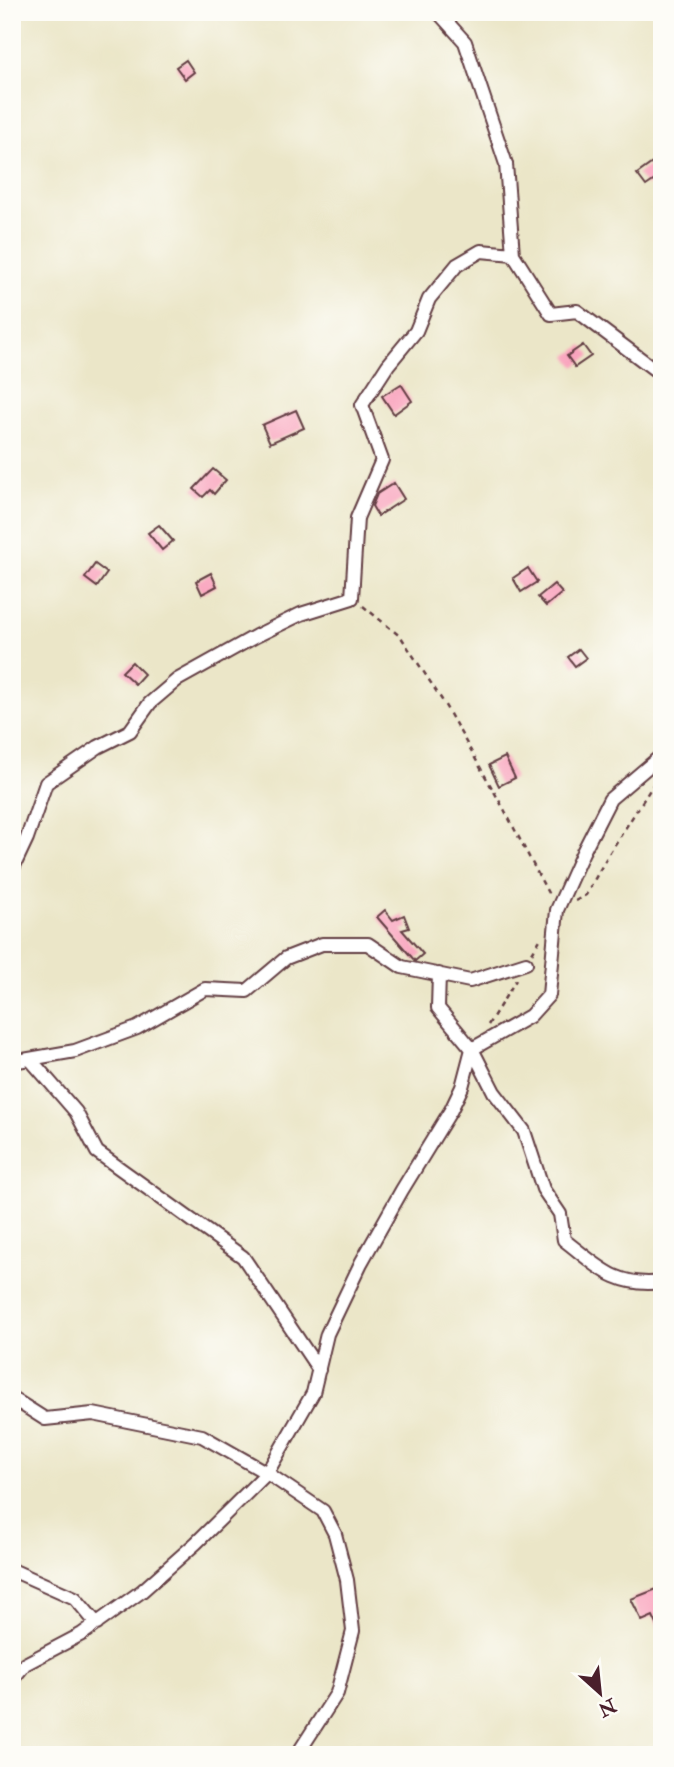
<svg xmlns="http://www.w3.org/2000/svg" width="674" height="1767" font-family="'IM FELL Double Pica',serif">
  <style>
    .building { fill: #f9a4be }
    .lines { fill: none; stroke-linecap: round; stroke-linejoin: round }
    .street-casing { stroke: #623d43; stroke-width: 16 }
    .path { stroke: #623d43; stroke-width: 2.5; stroke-dasharray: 5 5; stroke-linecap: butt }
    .street { stroke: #fff; stroke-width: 12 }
  </style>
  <rect width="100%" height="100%" fill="#fdfcf7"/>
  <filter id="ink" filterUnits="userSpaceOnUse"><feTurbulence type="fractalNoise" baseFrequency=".0143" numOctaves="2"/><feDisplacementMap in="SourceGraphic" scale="14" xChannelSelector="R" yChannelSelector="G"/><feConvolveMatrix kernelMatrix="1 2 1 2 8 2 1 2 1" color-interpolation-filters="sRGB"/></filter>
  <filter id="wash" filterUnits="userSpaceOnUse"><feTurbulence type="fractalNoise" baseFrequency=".00686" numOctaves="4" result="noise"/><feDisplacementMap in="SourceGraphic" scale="28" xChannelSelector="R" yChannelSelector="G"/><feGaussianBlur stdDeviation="1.57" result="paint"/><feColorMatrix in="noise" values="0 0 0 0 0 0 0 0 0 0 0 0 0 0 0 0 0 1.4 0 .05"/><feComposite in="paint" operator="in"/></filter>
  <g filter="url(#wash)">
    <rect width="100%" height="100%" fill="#ebe6c8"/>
    <g id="blocks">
      <path class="building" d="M 186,60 L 194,72 L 185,79 L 176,67 Z
        M 662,156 L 662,175 L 646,186 L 637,174 Z
        M 583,345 L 591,356 L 575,367 L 567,356 Z
        M 401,384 L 412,401 L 394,414 L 382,396 Z
        M 296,410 L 304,428 L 270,443 L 262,425 Z
        M 213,469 L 226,480 L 214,494 L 210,490 L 203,497 L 194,489 Z
        M 394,483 L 404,499 L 378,516 L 372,506 L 377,494 Z
        M 159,525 L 173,541 L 162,550 L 148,533 Z
        M 95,564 L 107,573 L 97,587 L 85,578 Z
        M 528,568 L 537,582 L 521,592 L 513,578 Z
        M 211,573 L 217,586 L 202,594 L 196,581 Z
        M 554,584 L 562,593 L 546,606 L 538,597 Z
        M 579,649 L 586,658 L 575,666 L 568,657 Z
        M 132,662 L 144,674 L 135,684 L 122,672 Z
        M 505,757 L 515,778 L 499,786 L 489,765 Z
        M 385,910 L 393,920 L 404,915 L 409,928 L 402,930 L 423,954 L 415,961 L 377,917 Z
        M 662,1587 L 662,1635 L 653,1616 L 642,1621 L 631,1599 Z"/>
    </g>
  </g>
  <g filter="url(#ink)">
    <use href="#blocks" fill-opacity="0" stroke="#623d43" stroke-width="2"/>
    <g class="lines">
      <g class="street-casing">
        <path id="street" d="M 438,12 L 465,42 L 506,164 L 513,254 L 551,314 L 577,311 L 662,375
          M 12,870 L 27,838 L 46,783 L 98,747 L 130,731 L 150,703 L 177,680 L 256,636 L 301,614 L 352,598 L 357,518 L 382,460 L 362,405 L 388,365 L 416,331 L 429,299 L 457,265 L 481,251 L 513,254
          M 439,974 L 438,1008 L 472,1049 L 494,1092 L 524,1131 L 543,1189 L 560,1214 L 564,1240 C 598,1266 616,1288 662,1282
          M 30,1059 L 76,1112 L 97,1152 L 243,1257 L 319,1370
          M 12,1062 L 75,1051 L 137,1028 L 205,989 L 247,991 L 286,958 L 322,944 L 368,944 L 402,967 L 470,981 L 526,963
          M 12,1398 L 45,1419 L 93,1414 L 202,1436 L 267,1473 L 323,1511 L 335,1534 L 347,1580 L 353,1631 L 337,1693 L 297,1755
          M 12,1570 L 75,1598 L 97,1624
          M 12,1680 L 25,1664 L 82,1634 L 142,1591 L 196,1543 L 267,1473 L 313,1393 L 327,1334 L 361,1263 L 402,1190 L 451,1110 L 462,1087 L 472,1049 L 530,1016 L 549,995 L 557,910 L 583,852 L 610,799 L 662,755"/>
      </g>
      <path class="path" d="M 363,606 L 401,637 L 442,700 L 505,811 L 549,895
        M 575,901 L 586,895 L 607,857 L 658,777
        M 532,953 L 541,938
        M 488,1025 L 516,980"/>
      <use href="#street" class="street"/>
    </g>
  </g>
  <rect width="674" height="1767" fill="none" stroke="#fdfcf7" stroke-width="42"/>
  <g transform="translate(600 1693) rotate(153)" stroke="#fdfcf7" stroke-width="5" paint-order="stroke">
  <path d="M0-5L12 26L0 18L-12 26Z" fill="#4a1f2b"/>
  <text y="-10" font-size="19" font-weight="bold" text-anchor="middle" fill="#4a1f2b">N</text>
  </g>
</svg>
